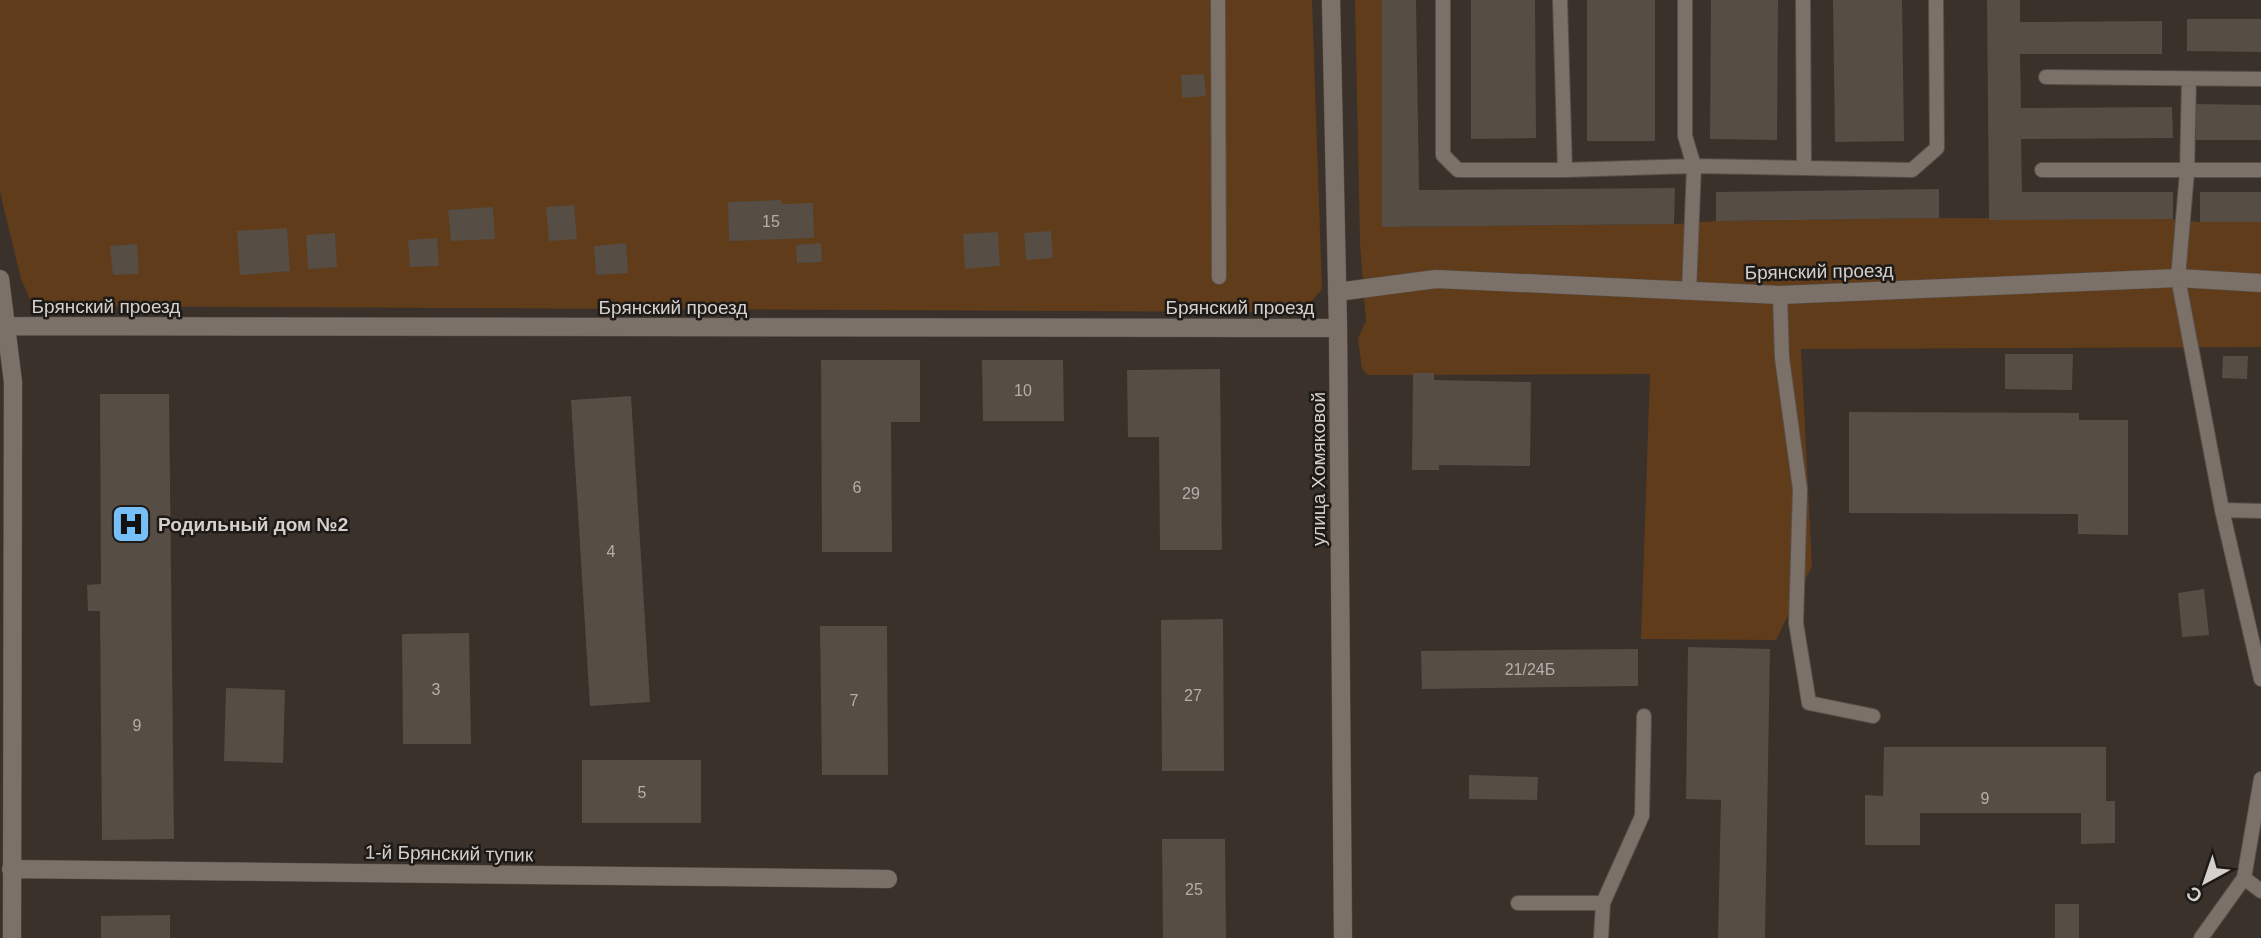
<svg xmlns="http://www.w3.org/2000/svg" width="2261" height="938" font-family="Helvetica,sans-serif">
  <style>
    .green { fill: #603c1a }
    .building { fill: #564d45 }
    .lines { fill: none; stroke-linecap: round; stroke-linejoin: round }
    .service-casing { stroke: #57504a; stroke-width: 16 }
    .minor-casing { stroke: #57504a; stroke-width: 19 }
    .service { stroke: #7b7169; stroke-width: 14 }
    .minor { stroke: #7b7169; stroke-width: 18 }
    .labels { text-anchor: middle; stroke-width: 5; stroke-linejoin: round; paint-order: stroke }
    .number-label { font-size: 16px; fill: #b5afaa }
    .street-label { font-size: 19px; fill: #d5d0cb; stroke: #1e1a17 }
    .poi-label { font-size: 19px; font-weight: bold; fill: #d5d0cb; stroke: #1e1a17; text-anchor: start }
  </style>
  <rect width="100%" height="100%" fill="#3a312a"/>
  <path class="green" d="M 0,0 L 1312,0 L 1322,289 L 1310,303 L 1289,312 L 51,306 L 30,299 L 21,279 L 0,192 Z
    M 1355,0 L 1382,0 L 1382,227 L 1674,224 L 1716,221 L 1939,218 L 2173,219 L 2200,222 L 2261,222 L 2261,347 L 1801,349 L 1812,566 L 1776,640 L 1641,639 L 1650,374 L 1368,375 L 1362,369 L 1358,338 L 1366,321 L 1360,243 Z"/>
  <path class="building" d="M 1382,0 L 1416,0 L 1419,190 L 1675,188 L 1674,224 L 1382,227 Z
    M 1471,0 L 1535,0 L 1536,138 L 1471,139 Z
    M 1587,0 L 1655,0 L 1655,141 L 1587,141 Z
    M 1711,0 L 1778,0 L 1777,140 L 1710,139 Z
    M 1833,0 L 1902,0 L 1904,141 L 1835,142 Z
    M 1987,0 L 2020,0 L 2020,22 L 2162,21 L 2162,54 L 2020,54 L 2021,108 L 2172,107 L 2173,138 L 2021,139 L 2022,192 L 2173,192 L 2173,219 L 1989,220 Z
    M 2187,19 L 2261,19 L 2261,52 L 2187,51 Z
    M 1204,74 L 1206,96 L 1182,98 L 1181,75 Z
    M 2196,104 L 2261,105 L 2261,140 L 2196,140 Z
    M 1939,189 L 1939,218 L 1716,221 L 1716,192 Z
    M 2200,192 L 2261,192 L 2261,222 L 2200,222 Z
    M 781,200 L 783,204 L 813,203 L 814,238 L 729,241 L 728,202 Z
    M 574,205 L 577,239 L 549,241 L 546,207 Z
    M 493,207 L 495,239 L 451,241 L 448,210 Z
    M 287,228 L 290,271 L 240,275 L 237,231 Z
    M 1051,231 L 1053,258 L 1026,260 L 1024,233 Z
    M 998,232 L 1000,266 L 965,269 L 963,234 Z
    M 335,233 L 337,267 L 308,269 L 306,235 Z
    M 437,238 L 439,266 L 410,267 L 408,240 Z
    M 626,243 L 628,273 L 596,275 L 594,246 Z
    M 821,243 L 822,262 L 797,263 L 796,245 Z
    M 137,244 L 139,274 L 113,275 L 110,246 Z
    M 2005,354 L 2073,354 L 2072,390 L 2005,389 Z
    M 2223,356 L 2248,356 L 2247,379 L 2222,378 Z
    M 821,360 L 920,360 L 920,422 L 891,422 L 892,552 L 822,552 Z
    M 982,360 L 1063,360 L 1064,421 L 983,421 Z
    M 1220,369 L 1222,550 L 1160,550 L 1159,437 L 1128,437 L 1127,370 Z
    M 1413,373 L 1434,373 L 1434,380 L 1531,382 L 1530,466 L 1439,465 L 1439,470 L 1412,470 Z
    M 100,394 L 169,394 L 174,839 L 102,840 L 100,611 L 88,611 L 87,585 L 101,584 Z
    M 631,396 L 650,702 L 590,706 L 571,400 Z
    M 1849,412 L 2079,413 L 2079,420 L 2128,420 L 2128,535 L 2078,534 L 2078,514 L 1849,513 Z
    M 2204,589 L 2209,635 L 2182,637 L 2178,593 Z
    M 1223,619 L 1224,771 L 1162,771 L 1161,620 Z
    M 820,626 L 887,626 L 888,775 L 822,775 Z
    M 469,633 L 471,744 L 403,744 L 402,634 Z
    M 1688,647 L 1770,649 L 1765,938 L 1718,938 L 1721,800 L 1686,799 Z
    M 1638,649 L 1638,686 L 1422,689 L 1421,651 Z
    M 226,688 L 285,690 L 283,763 L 224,761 Z
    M 1884,747 L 2106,747 L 2106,801 L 2115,801 L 2115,843 L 2081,844 L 2081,813 L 1920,813 L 1920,845 L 1865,845 L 1865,795 L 1883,796 Z
    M 582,760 L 701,760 L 701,823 L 582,823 Z
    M 1469,775 L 1538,777 L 1537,800 L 1469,799 Z
    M 1162,839 L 1225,839 L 1226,938 L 1163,938 Z
    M 2055,904 L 2079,904 L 2079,938 L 2055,938 Z
    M 170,915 L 170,938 L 101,938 L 101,916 Z"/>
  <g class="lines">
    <g class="service-casing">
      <path id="service" d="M 1218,0 L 1219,277
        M 1443,0 L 1443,155 L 1458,170 L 1565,170 L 1694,166 L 1912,170 L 1937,148 L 1936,0
        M 1560,0 L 1565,170
        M 1685,0 L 1685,136 L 1694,166 L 1689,292
        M 1803,0 L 1804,163
        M 2046,77 L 2261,79
        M 2189,79 L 2187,172 L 2178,278 L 2222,510 L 2261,679
        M 2042,170 L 2261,170
        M 1780,295 L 1782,358 L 1800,489 L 1796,623 L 1809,703 L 1873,716
        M 2222,510 L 2261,511
        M 2244,878 L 2261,891
        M 1518,903 L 1603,903
        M 1601,938 L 1603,903 L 1642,816 L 1644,716
        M 2201,938 L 2244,878 L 2261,779"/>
    </g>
    <g class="minor-casing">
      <path id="minor" d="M 1331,0 L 1338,328 L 1343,938
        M 0,279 L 13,382 L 12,938
        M 1337,292 L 1436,279 L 1780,295 L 2178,278 L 2261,283
        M 0,326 L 1338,328
        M 11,869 L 888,879"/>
    </g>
    <use href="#service" class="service"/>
    <use href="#minor" class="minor"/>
  </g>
  <defs>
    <g id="hospital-square" transform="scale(2.0125)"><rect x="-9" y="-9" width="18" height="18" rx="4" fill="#76c0f7" stroke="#1e1a17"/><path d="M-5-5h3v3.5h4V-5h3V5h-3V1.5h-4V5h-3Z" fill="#111"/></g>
  </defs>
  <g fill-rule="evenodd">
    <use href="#hospital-square" x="131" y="524"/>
  </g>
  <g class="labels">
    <g class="number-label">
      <text x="771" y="227">15</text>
      <text x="1023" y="396">10</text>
      <text x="857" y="493">6</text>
      <text x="1191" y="499">29</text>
      <text x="611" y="557">4</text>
      <text x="1530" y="675">21/24Б</text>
      <text x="436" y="695">3</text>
      <text x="1193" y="701">27</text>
      <text x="854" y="706">7</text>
      <text x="137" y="731">9</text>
      <text x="642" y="798">5</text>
      <text x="1985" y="804">9</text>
      <text x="1194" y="895">25</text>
    </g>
    <g class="street-label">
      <text transform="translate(1819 271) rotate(-1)" y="7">Брянский проезд</text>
      <text x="106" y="313">Брянский проезд</text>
      <text x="673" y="314">Брянский проезд</text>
      <text x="1240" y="314">Брянский проезд</text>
      <text transform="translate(1318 469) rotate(-90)" y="7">улица Хомяковой</text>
      <text transform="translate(449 853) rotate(1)" y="7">1-й Брянский тупик</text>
    </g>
    <g class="poi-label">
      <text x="158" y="531">Родильный дом №2</text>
    </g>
  </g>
  <g transform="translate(2205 882) rotate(220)" stroke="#1e1a17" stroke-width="5" paint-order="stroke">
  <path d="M0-5L12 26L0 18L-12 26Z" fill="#d5d0cb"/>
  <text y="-10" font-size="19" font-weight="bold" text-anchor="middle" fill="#d5d0cb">С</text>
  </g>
</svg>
